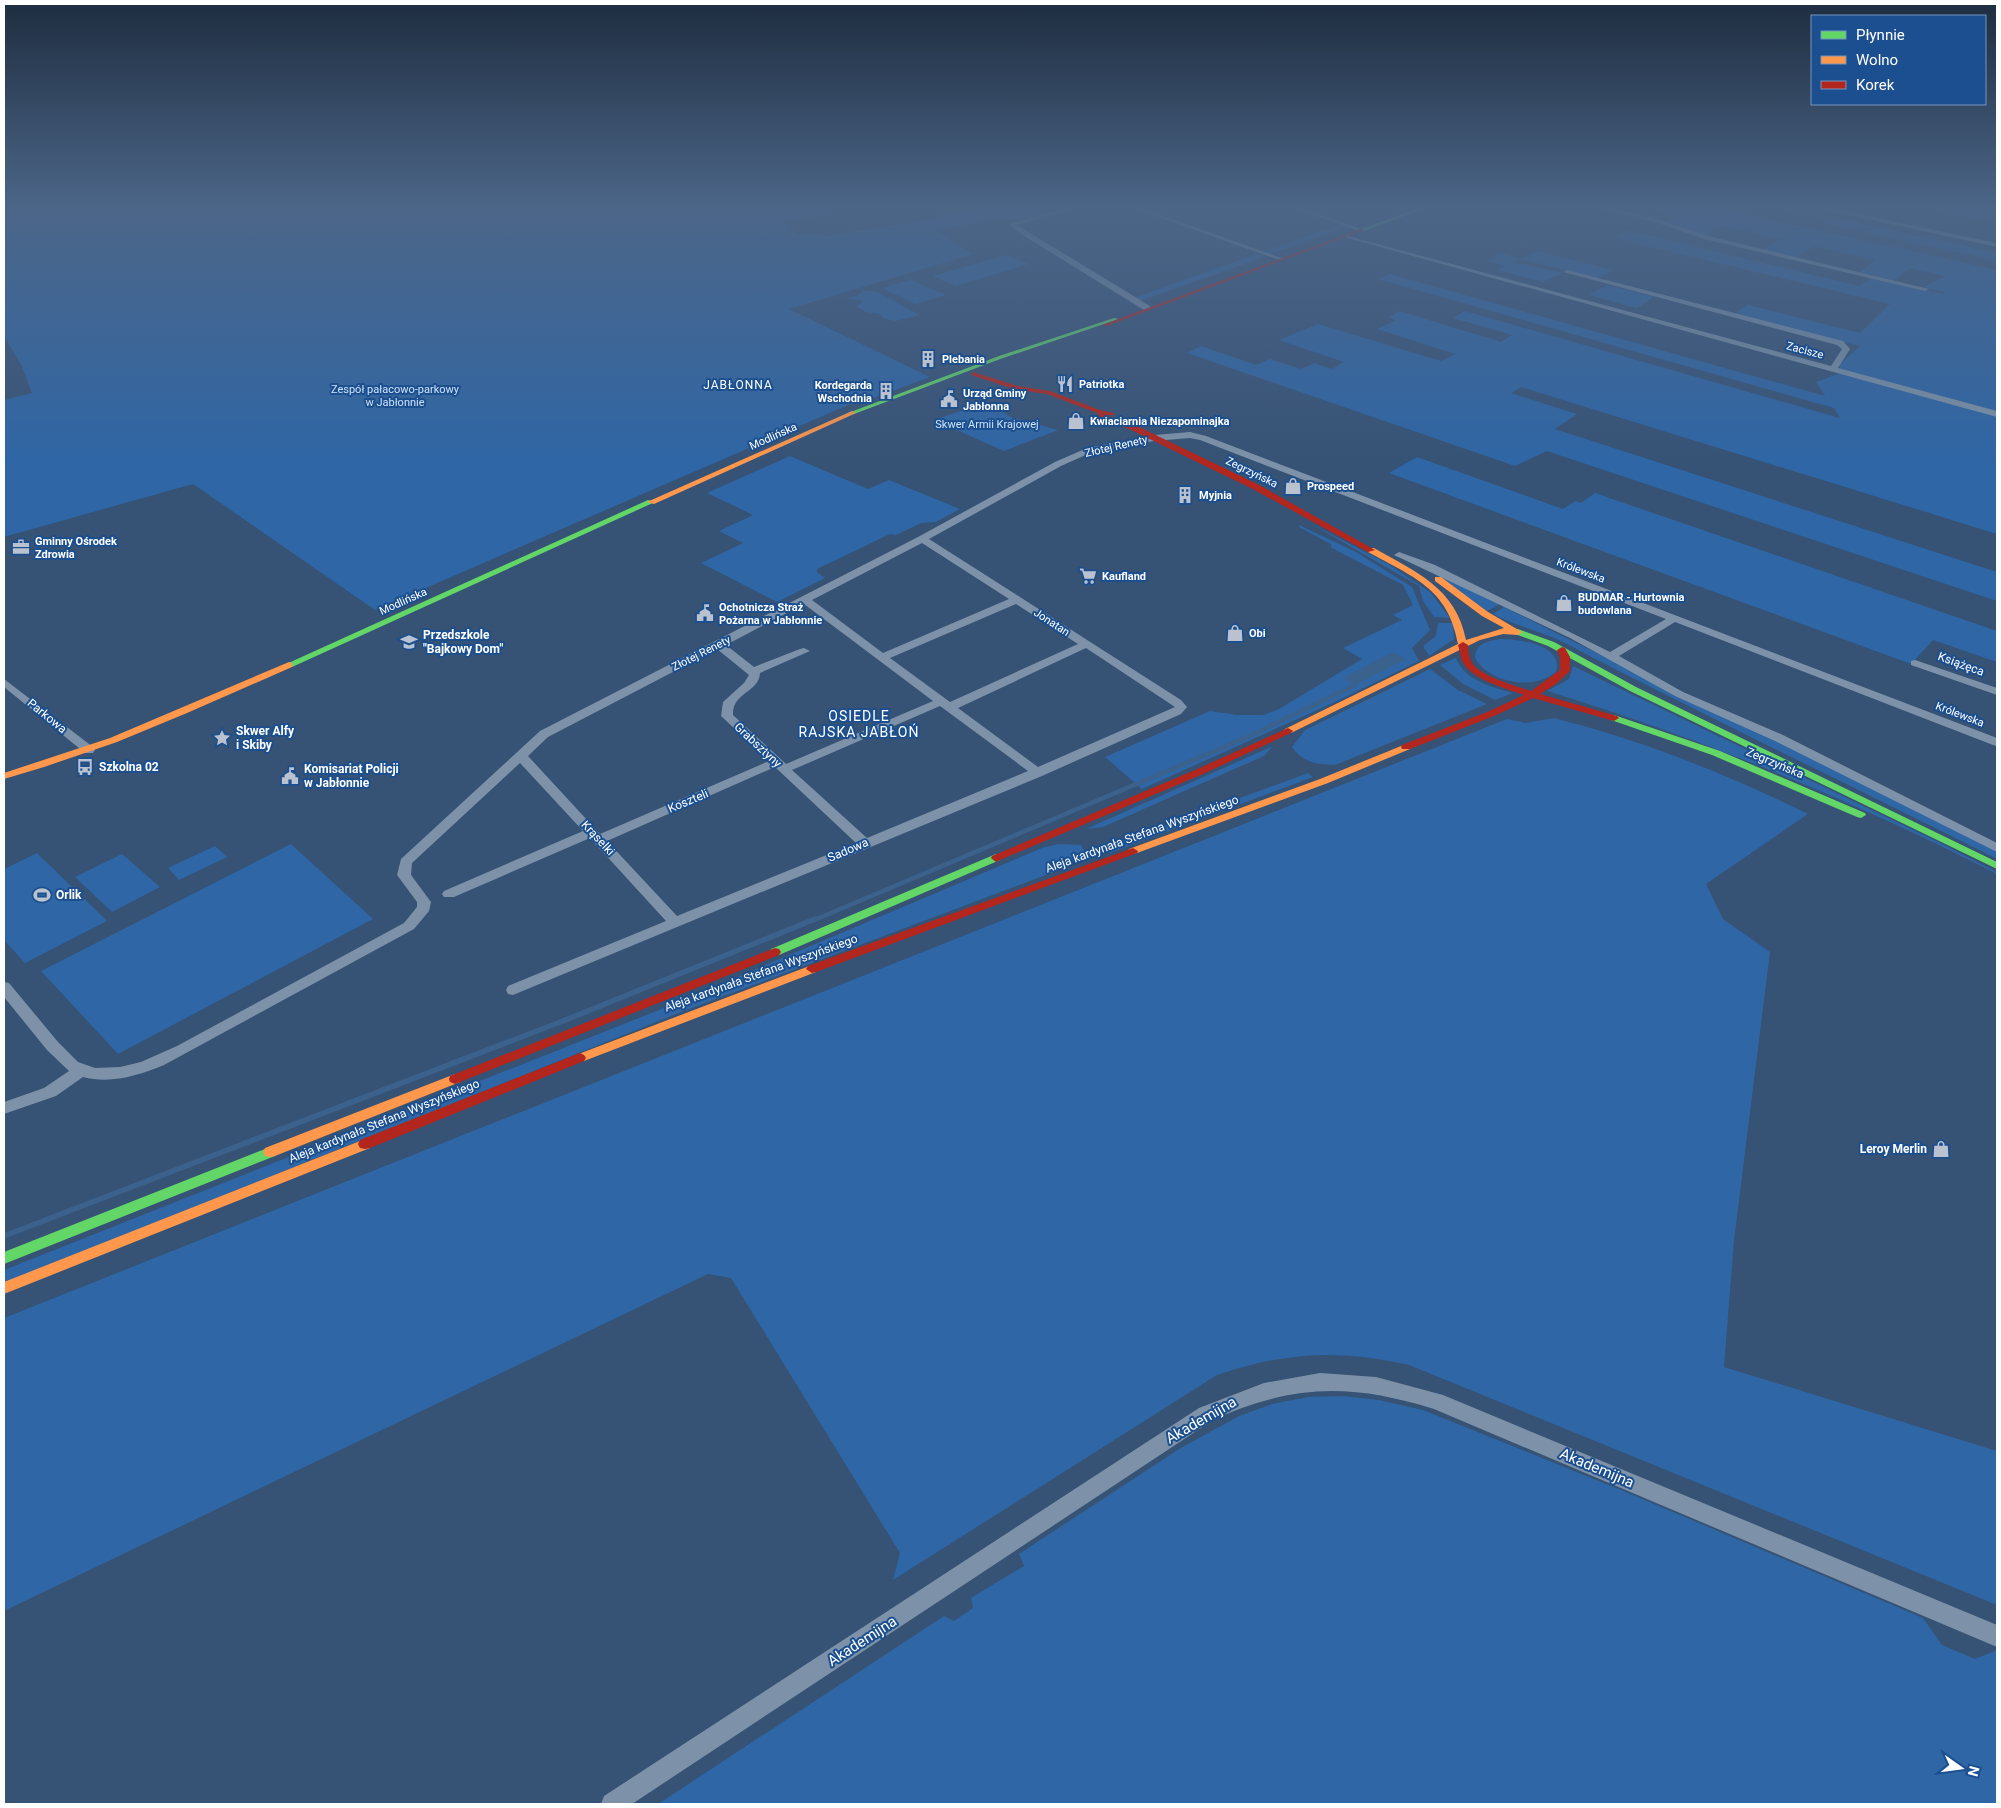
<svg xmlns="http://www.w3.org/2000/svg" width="2001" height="1808" font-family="Roboto,sans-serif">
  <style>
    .green { fill: #2f66a5 }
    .water { fill: #3b618d }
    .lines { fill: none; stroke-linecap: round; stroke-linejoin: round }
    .stream-far2 { stroke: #3b618d; stroke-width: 2.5 }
    .stream-far1 { stroke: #3b618d; stroke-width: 4.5 }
    .stream { stroke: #3b618d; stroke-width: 5.5 }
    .street { fill: #7d92a8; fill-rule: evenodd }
    .fast { fill: #63d668; fill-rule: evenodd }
    .slow { fill: #ff974d; fill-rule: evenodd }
    .jam { fill: #b3261e; fill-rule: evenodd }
    .labels { text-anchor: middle; stroke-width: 4; stroke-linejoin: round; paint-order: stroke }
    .far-street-label { font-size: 11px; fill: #fff; stroke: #1b4f8f }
    .far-poi-label { font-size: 11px; font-weight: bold; fill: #fff; stroke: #1b4f8f; text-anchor: start }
    .far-park-label { font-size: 11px; fill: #cfe3fa; stroke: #1b4f8f }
    .far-quarter-label { font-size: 12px; letter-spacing: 1px; fill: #fff; stroke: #1b4f8f }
    .poi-label { font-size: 12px; font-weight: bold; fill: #fff; stroke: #1b4f8f; text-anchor: start }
    .street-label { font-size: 12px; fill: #fff; stroke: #1b4f8f }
    .neighbourhood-label { font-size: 14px; letter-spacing: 1px; fill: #fff; stroke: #1b4f8f }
    .near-street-label { font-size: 15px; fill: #fff; stroke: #1b4f8f }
  </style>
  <rect width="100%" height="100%" fill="#365274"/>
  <path class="green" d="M 4,208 L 831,208 L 837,213 L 784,222 L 798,235 L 810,233 L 824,236 L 920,221 L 931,222 L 927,220 L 940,218 L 937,215 L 988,208 L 1063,208 L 1019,219 L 999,219 L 936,230 L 973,254 L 789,309 L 930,377 L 860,403 L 855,402 L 375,610 L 193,484 L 4,537 L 4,400 L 32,393 L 22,366 L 4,336 Z
    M 1644,208 L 1719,208 L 1997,270 L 1997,411 L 1840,369 L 1840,364 L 1860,346 L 1734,314 L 1748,305 L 1860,333 L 1890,304 L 1614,238 L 1625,230 L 1859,286 L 1873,278 L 1942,294 L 1945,292 L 1923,287 L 1946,276 L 1910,268 L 1894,280 L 1860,272 L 1876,260 L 1814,246 L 1796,257 L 1764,250 L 1781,239 L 1722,226 L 1704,236 L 1666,224 L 1679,216 Z
    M 1773,208 L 1790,208 L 1997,253 L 1997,261 L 1823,223 L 1828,220 Z
    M 1922,208 L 1997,210 L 1997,223 Z
    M 1339,225 L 1346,227 L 1269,254 L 1262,252 Z
    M 1537,251 L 1613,270 L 1597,278 L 1521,259 L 1514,262 L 1562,273 L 1543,282 L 1497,270 L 1506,266 L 1486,261 L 1501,253 L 1521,259 Z
    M 1256,254 L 1265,257 L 1140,301 L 1134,298 Z
    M 1006,255 L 1029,264 L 956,286 L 933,276 Z
    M 1390,274 L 1825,396 L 1816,382 L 1841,373 L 1997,416 L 1997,534 L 1521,387 L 1511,393 L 1577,414 L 1555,429 L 1997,572 L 1997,601 L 1547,451 L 1515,466 L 1187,353 L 1201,346 L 1256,365 L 1270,359 L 1301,369 L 1314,363 L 1332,369 L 1344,362 L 1279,340 L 1318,324 L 1441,361 L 1455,354 L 1377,329 L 1396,320 L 1389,317 L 1399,311 L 1501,342 L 1512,335 L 1453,318 L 1465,311 L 1840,418 L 1834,408 L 1378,279 Z
    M 911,280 L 946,295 L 916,304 L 882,288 Z
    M 1607,285 L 1654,297 L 1637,308 L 1589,295 Z
    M 863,291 L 877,292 L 920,315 L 895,321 L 885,319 L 880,314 L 866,312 L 856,306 L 862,303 L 862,301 L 847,298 L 857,296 Z
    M 987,402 L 1011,417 L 1058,430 L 1004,451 L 934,420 Z
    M 790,456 L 868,489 L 889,480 L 960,509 L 936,522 L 921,523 L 896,535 L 890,534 L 817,569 L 817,572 L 825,578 L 777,602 L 701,563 L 743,543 L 719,531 L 753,515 L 707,493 Z
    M 1417,457 L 1563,509 L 1575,501 L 1581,503 L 1595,493 L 1997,631 L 1997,662 L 1933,640 L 1911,664 L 1389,473 Z
    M 1308,522 L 1388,564 L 1430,592 L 1450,618 L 1434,617 L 1423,601 L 1419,586 Z
    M 1299,525 L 1356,552 L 1412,587 L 1430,630 L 1412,648 L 1419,661 L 1335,702 L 1142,789 L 1105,757 L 1210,711 L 1237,715 L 1263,715 L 1279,709 L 1362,659 L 1343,648 L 1402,620 L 1393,615 L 1413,605 L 1403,585 L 1330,547 L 1332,545 L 1299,527 Z
    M 1427,568 L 1499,605 L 1487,611 Z
    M 1504,607 L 1651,680 L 1812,757 L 1997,851 L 1997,859 C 1853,786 1706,717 1563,642 C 1540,631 1515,626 1493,614 Z
    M 1438,623 L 1453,623 L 1454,639 L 1429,656 L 1423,646 L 1436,636 Z
    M 1500,639 C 1518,639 1564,644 1556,672 C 1534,691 1489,683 1475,658 C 1475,644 1487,641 1500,639 Z
    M 1456,658 C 1464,680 1492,687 1513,693 L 1495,700 L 1463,684 L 1440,665 Z
    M 1573,666 L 1938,842 L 1997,872 L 1997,874 C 1852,800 1703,739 1547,691 L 1569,679 Z
    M 1430,669 L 1458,690 L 1487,704 L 1335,765 C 1318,765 1302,762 1292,747 L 1305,730 Z
    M 1554,718 C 1641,740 1727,774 1808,814 L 1706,884 L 1723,919 L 1770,952 L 1734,1241 L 1724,1367 L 1997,1451 L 1997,1605 L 1409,1365 C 1338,1349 1286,1352 1217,1375 L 893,1580 L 900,1553 L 731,1278 L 708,1274 L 4,1611 L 4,1318 L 1507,719 L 1525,723 Z
    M 1273,746 L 1264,756 L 1103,827 L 1086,829 Z
    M 1308,773 L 1313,777 L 1110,853 L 1105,851 L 1117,843 Z
    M 291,844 L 373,919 L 118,1054 L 41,971 Z
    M 1058,844 L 1081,845 L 1084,850 L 1067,867 L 676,1014 L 4,1283 L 4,1270 L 669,1006 L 1042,848 Z
    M 215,846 L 227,857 L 179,880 L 168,868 Z
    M 37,853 L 107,921 L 25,963 L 4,940 L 4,869 Z
    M 122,854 L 160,887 L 112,912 L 75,877 Z
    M 1343,1396 L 1379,1400 L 1423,1410 L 1621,1490 L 1923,1618 L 1942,1645 L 1975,1659 L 1997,1650 L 1997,1804 L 658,1804 L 944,1616 L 954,1621 L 973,1608 L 971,1598 L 1024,1566 L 1019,1554 L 1179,1449 L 1239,1416 L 1272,1404 L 1308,1397 Z"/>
  <path class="water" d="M 1393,652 L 1406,659 L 1355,685 L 1343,678 Z"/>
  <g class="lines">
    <path class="stream-far2" d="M 4,217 L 5,209"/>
    <path class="stream-far1" d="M 812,921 L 1250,736 L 1355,685"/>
    <path class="stream" d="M 4,1236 L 568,1019 L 815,919"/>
    <path class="street" d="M 1067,208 L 1077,208 L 1017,225 L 1150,306 L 1150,310 L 1144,310 L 1021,234 L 1009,224 Z
      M 1133,208 L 1142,208 L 1284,259 L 1279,260 Z
      M 1293,208 L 1302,208 L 1364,230 L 1359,231 Z
      M 1600,208 L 1611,208 L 1657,219 L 1708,236 L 1929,289 L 1925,291 L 1704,239 L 1655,222 Z
      M 1817,208 L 1829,208 L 1997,243 L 1997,247 Z
      M 1344,235 L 1831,366 L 1842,349 L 1837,345 L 1563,272 L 1567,270 L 1843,341 L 1850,349 L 1838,368 L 1997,411 L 1997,417 L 1344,237 Z
      M 1190,432 L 1206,436 L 1997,738 L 1997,746 L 1993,745 L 1675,622 L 1619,656 L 1683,692 L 1783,735 L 1997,843 L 1997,852 L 1775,741 L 1675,696 L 1570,638 L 1394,555 L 1399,552 L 1435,565 L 1610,652 L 1666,619 L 1200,440 L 1190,438 L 1154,441 L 1090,453 L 1061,466 L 929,539 L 1181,700 L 1187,707 L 1181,714 L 1042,776 L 513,995 L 508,994 L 506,990 L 508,986 L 666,921 L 590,838 L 454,897 L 444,897 L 442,894 L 444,891 L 583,831 L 520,763 L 412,863 L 411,875 L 431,902 L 429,911 L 414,929 L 164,1065 C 137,1076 111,1084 83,1077 L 56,1096 L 4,1114 L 4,1102 L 44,1088 L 69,1071 L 47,1050 L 4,997 L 4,982 L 9,983 L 58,1042 L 78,1062 L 95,1068 L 120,1067 L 141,1062 L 177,1046 L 404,923 L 417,907 L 417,902 L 397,875 L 401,859 L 540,731 L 918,537 L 1055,462 L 1087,448 L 1154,435 ZM 922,543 L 1009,599 L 883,653 L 812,600 ZM 804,604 L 933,701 L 786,764 L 733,715 C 732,692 759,693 760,673 L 810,651 L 804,648 L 800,649 L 754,667 L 726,645 ZM 1016,604 L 1078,644 L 950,702 L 890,658 ZM 1086,648 L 1175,707 L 1038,767 L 958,708 ZM 717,649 L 749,675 L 744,683 L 723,702 L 721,716 L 769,761 L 600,834 L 528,756 L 548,737 ZM 940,706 L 1028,771 L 867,838 L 792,770 ZM 775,767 L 856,843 L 677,916 L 607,841 Z
      M 1915,660 L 1997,688 L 1997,695 L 1911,665 L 1911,661 Z
      M 4,679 L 93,747 L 95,750 L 93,753 L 85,753 L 4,687 Z
      M 1320,1373 L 1376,1377 L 1443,1395 L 1997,1625 L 1997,1647 L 1434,1409 C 1350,1383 1293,1384 1213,1420 L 632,1804 L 601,1804 L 604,1796 L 1199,1408 L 1264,1383 Z"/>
    <path class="fast" d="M 1418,208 L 1426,208 L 1364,231 L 1359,230 Z
      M 1114,318 L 1119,319 L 1003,358 L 854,414 L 848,413 L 999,356 Z
      M 648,500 L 655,502 L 292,667 L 286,667 L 284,665 Z
      M 1518,629 L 1554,642 L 1636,687 L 1997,862 L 1997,869 L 1630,691 L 1548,646 L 1515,634 L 1514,632 Z
      M 1614,715 L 1720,751 L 1865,813 L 1866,815 L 1861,818 L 1857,817 L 1712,755 L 1611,720 L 1609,718 L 1611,716 Z
      M 996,854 L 1000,856 L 1001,858 L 1000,860 L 779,955 L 771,955 L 769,952 L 771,949 Z
      M 270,1147 L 275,1148 L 277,1152 L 275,1156 L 4,1264 L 4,1252 Z"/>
    <path class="slow" d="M 852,411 L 856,413 L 854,414 L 654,504 L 647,502 Z
      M 1368,548 L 1374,548 C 1416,572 1456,588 1466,640 L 1504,628 L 1482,616 L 1435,581 L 1435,577 L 1441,577 L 1488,612 L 1522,632 L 1518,635 L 1503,634 L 1480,640 L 1291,733 L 1285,733 L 1283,731 L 1285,729 L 1458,644 C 1448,588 1413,577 1368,552 Z
      M 289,662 L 292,663 L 292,667 L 187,713 L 117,742 L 44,767 L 4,779 L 4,773 L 110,738 Z
      M 1406,744 L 1411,747 L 1410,749 L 1328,783 L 1137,853 L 1133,854 L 1128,851 L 1129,849 L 1320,779 Z
      M 812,965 L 816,966 L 818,969 L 816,972 L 584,1061 L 576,1061 L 574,1058 L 576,1055 Z
      M 455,1074 L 460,1076 L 461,1079 L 460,1082 L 275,1156 L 270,1157 L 265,1156 L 263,1152 L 265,1148 Z
      M 365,1139 L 370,1140 L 372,1144 L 370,1148 L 4,1294 L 4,1282 Z"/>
    <path class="jam" d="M 1360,229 L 1365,230 L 1107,326 L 1102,325 Z
      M 973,372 L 1018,386 L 1050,391 L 1100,410 L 1114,413 L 1114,415 L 1106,415 L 1135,425 L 1259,485 L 1375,550 L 1368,552 L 1253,489 L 1129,429 L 1103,421 L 1097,413 L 1047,394 L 1017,390 L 971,375 L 971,373 Z
      M 1463,642 L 1468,645 C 1468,650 1469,656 1471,661 C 1478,676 1516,686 1531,691 L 1560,670 L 1560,657 L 1557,650 L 1562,647 L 1565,648 L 1570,657 L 1570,671 L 1556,684 L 1540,694 L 1617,716 L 1619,718 L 1614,721 L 1533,698 L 1494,716 L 1410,749 L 1402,749 L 1401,747 L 1402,745 L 1487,712 L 1524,695 C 1507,689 1474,680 1464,664 C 1460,659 1460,651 1458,645 Z
      M 1288,728 L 1293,731 L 1291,733 L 1203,774 L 1000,860 L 996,862 L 991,858 L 992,856 L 1195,770 Z
      M 1133,848 L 1138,851 L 1137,853 L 816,972 L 812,973 L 806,969 L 808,966 Z
      M 775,948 L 779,949 L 781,952 L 779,955 L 460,1082 L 455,1084 L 450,1082 L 449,1079 L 450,1076 Z
      M 580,1053 L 584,1055 L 586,1058 L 584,1061 L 370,1148 L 365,1149 L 360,1148 L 358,1144 L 360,1140 Z"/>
  </g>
  <linearGradient id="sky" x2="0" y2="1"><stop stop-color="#1e2d40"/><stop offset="0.45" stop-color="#4c6688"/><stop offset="1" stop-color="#4c6688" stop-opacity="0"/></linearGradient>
  <rect width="2001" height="461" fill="url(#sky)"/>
  <defs>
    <g id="building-bare" transform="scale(1.35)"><path d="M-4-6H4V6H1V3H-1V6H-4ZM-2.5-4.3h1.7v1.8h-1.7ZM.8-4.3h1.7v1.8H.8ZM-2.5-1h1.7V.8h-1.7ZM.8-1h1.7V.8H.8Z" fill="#b9c2ce" stroke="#1b4f8f" stroke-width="2.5" paint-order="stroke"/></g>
    <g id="restaurant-bare" transform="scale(1.35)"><path d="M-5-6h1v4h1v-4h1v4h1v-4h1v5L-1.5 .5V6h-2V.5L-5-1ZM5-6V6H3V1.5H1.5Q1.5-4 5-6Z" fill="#b9c2ce" stroke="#1b4f8f" stroke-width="2.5" paint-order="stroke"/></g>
    <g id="civic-bare" transform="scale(1.35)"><path d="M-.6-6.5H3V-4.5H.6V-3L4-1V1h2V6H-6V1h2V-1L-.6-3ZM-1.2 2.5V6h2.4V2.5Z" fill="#b9c2ce" stroke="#1b4f8f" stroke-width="2.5" paint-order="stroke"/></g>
    <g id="shop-bare" transform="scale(1.35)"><path d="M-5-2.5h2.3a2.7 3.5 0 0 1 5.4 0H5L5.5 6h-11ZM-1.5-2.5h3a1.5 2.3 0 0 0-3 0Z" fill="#b9c2ce" stroke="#1b4f8f" stroke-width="2.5" paint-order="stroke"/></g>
    <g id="office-bare" transform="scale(1.35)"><path d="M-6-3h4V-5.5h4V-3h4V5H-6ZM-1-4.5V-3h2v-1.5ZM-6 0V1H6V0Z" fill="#b9c2ce" stroke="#1b4f8f" stroke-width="2.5" paint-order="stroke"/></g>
    <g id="supermarket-bare" transform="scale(1.35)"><path d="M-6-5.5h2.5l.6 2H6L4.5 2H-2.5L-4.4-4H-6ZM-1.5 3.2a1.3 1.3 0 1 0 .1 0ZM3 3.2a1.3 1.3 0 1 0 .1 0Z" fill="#b9c2ce" stroke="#1b4f8f" stroke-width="2.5" paint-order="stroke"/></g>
    <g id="school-bare" transform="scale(1.35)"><path d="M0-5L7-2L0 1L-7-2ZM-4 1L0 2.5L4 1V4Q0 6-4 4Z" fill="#b9c2ce" stroke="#1b4f8f" stroke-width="2.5" paint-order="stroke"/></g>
    <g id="sight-bare" transform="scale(1.35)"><path d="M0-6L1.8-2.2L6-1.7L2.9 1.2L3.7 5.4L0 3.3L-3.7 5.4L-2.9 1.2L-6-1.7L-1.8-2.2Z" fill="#b9c2ce" stroke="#1b4f8f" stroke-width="2.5" paint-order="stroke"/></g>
    <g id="bus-bare" transform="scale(1.35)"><path d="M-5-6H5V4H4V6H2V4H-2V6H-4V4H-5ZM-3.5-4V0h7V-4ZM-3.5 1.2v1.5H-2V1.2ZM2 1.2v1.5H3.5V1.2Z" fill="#b9c2ce" stroke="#1b4f8f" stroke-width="2.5" paint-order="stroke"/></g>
    <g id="stadium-bare" transform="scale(1.35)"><path d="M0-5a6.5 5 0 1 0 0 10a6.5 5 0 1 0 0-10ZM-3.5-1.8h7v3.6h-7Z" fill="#b9c2ce" stroke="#1b4f8f" stroke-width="2.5" paint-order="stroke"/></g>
  </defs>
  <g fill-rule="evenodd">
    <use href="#building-bare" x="928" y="359"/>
    <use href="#restaurant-bare" x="1065" y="384"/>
    <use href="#building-bare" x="886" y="391"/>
    <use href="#civic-bare" x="949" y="399"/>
    <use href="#shop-bare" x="1076" y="421"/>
    <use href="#shop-bare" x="1293" y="486"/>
    <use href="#building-bare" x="1185" y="495"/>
    <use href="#office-bare" x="21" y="547"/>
    <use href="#supermarket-bare" x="1088" y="576"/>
    <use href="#shop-bare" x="1564" y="603"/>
    <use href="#civic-bare" x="705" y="613"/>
    <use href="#shop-bare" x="1235" y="633"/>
    <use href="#school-bare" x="409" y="642"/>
    <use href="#sight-bare" x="222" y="738"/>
    <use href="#bus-bare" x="85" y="767"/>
    <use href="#civic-bare" x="290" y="776"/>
    <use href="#stadium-bare" x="42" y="895"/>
    <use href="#shop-bare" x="1941" y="1149"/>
  </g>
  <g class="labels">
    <g class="far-street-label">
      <text transform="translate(1805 350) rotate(15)" y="4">Zacisze</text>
      <text transform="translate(773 436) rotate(-24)" y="4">Modlińska</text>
      <text transform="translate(1116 446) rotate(-13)" y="4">Złotej Renety</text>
      <text transform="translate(1252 472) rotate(26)" y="4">Zegrzyńska</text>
      <text transform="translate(1581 570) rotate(21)" y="4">Królewska</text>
      <text transform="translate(403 601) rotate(-24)" y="4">Modlińska</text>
      <text transform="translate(1052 622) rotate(33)" y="4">Jonatan</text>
      <text transform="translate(701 653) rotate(-27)" y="4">Złotej Renety</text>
      <text transform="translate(1960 714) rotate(21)" y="4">Królewska</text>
    </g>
    <g class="far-poi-label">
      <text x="942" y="363">Plebania</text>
      <text x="1079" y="388">Patriotka</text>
      <text x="872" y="389" text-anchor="end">Kordegarda<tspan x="872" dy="13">Wschodnia</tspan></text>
      <text x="963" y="397">Urząd Gminy<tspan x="963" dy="13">Jabłonna</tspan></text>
      <text x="1090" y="425">Kwiaciarnia Niezapominajka</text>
      <text x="1307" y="490">Prospeed</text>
      <text x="1199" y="499">Myjnia</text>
      <text x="35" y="545">Gminny Ośrodek<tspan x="35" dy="13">Zdrowia</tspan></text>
      <text x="1102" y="580">Kaufland</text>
      <text x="1578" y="601">BUDMAR - Hurtownia<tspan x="1578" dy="13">budowlana</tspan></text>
      <text x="719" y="611">Ochotnicza Straż<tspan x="719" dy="13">Pożarna w Jabłonnie</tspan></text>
      <text x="1249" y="637">Obi</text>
    </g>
    <g class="far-park-label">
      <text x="395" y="393">Zespół pałacowo-parkowy<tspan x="395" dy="13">w Jabłonnie</tspan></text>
      <text x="987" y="428">Skwer Armii Krajowej</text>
    </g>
    <g class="far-quarter-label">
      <text x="738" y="389">JABŁONNA</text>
    </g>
    <g class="poi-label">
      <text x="423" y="639">Przedszkole<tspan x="423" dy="14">"Bajkowy Dom"</tspan></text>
      <text x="236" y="735">Skwer Alfy<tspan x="236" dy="14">i Skiby</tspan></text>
      <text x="99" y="771">Szkolna 02</text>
      <text x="304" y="773">Komisariat Policji<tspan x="304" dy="14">w Jabłonnie</tspan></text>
      <text x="56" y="899">Orlik</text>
      <text x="1927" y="1153" text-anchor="end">Leroy Merlin</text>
    </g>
    <g class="street-label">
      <text transform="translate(1961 664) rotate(20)" y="4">Książęca</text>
      <text transform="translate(47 716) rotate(39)" y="4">Parkowa</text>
      <text transform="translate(758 745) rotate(43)" y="4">Grabsztyny</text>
      <text transform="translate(1775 763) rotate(23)" y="4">Zegrzyńska</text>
      <text transform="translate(688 801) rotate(-23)" y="4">Koszteli</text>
      <text transform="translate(1142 834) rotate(-20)" y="4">Aleja kardynała Stefana Wyszyńskiego</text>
      <text transform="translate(598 838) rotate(47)" y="4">Krąselki</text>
      <text transform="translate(848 850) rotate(-23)" y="4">Sadowa</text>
      <text transform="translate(761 973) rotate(-20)" y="4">Aleja kardynała Stefana Wyszyńskiego</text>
      <text transform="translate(384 1121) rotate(-22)" y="4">Aleja kardynała Stefana Wyszyńskiego</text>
    </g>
    <g class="neighbourhood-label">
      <text x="859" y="721">OSIEDLE<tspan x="859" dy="16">RAJSKA JABŁOŃ</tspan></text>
    </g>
    <g class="near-street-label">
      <text transform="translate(1201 1420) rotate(-30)" y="5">Akademijna</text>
      <text transform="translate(1597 1468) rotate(23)" y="5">Akademijna</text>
      <text transform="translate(862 1641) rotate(-33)" y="5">Akademijna</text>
    </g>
  </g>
  <rect width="2001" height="1808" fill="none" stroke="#ffffff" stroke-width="10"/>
  <rect x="1811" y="15" width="175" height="90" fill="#1b4f8f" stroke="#7695bc"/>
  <rect x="1821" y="31" width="25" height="8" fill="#63d668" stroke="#7695bc"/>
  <text x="1856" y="40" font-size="15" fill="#ffffff">Płynnie</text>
  <rect x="1821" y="56" width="25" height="8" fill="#ff974d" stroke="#7695bc"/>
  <text x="1856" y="65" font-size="15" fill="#ffffff">Wolno</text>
  <rect x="1821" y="81" width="25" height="8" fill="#b3261e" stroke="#7695bc"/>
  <text x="1856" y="90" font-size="15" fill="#ffffff">Korek</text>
  <g transform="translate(1961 1768) rotate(104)" stroke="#1b4f8f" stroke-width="4" paint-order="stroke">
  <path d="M0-4L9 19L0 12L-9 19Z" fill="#ffffff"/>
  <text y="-8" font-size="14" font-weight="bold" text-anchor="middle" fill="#ffffff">N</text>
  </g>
</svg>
